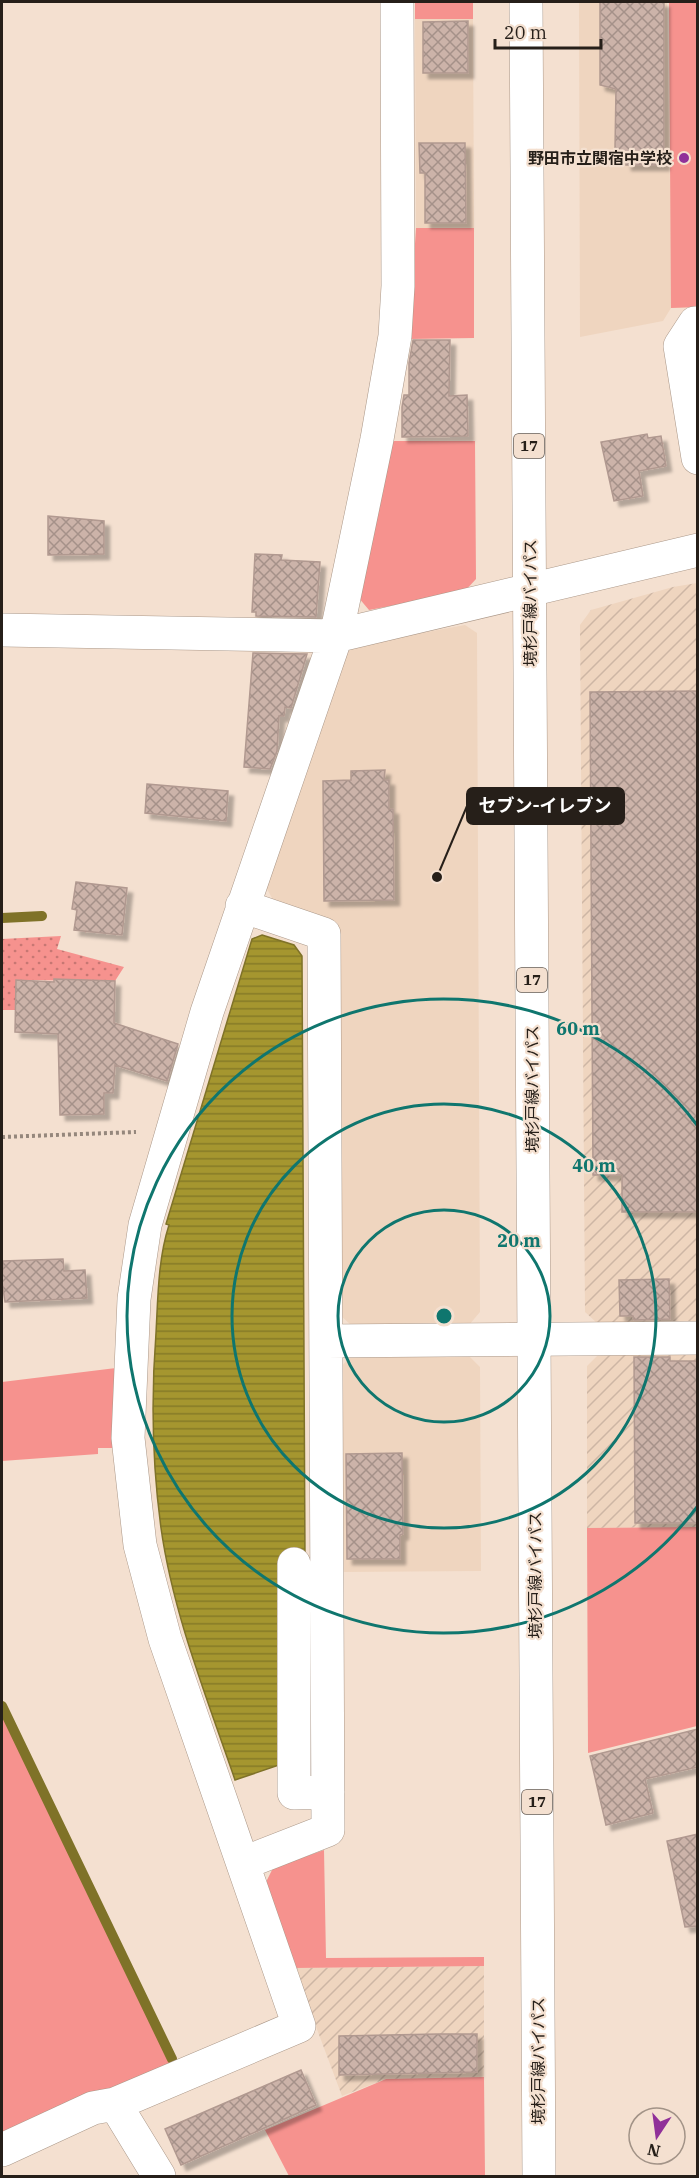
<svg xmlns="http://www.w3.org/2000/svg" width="699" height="2178" font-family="'IBM Plex Serif','Noto Sans JP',serif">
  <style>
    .built { fill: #efd5bf }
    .industrial { fill: url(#industrial-furrows) }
    .grass { fill: #f6928e }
    .park { fill: url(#park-dots) }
    .water { fill: url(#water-rules); stroke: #7f7228; stroke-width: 1.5 }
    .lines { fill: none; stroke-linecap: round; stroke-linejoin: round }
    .stream { stroke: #7f7228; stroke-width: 10 }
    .building { fill: url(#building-cross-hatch); stroke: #b19990; stroke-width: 1.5; filter: url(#shadow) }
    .minor-casing { stroke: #ab9889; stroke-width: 34 }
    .major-casing { stroke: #ab9889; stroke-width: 34 }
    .path { stroke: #95877c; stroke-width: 4; stroke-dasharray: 3 3; stroke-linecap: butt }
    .minor { stroke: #fff; stroke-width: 33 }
    .major { stroke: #fff; stroke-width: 33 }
    .ring { fill: none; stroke: #0f766e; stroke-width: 3 }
    .poi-dot { fill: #903099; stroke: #f4e0d0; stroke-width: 2 }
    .labels { text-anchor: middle; stroke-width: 4.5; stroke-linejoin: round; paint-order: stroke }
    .shield { fill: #f4e0d0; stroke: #645950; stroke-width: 1.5 }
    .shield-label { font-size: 15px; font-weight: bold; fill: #261f19 }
    .poi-label { font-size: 16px; font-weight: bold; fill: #261f19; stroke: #f4e0d0; text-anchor: end }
    .street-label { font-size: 16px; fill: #261f19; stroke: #f4e0d0 }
    .centre { fill: #0f766e; stroke: #f4e0d0; stroke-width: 3 }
    .ring-label { font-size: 18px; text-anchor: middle; font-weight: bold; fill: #0f766e; stroke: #f4e0d0; stroke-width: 4.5; stroke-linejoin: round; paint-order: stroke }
    .leader { fill: none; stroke: #261f19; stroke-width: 2 }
    .callout-dot { fill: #261f19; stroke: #f4e0d0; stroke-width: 2 }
    .callout { fill: #261f19; stroke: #261f19; stroke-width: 2 }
    .callout-label { font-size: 18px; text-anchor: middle; font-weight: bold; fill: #fff }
  </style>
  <defs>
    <pattern id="industrial-furrows" width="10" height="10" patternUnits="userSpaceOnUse" patternTransform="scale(1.5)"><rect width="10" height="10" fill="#efd5bf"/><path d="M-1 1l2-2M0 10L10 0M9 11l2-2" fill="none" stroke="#cdb6a4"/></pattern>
    <pattern id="park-dots" width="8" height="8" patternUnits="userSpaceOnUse" patternTransform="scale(1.5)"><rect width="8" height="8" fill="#f6928e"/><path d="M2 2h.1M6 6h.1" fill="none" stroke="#c77773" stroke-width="1.8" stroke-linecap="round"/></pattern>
    <pattern id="water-rules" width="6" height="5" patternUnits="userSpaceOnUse" patternTransform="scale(1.5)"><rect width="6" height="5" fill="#a5962f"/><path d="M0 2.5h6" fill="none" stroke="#867a27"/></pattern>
    <pattern id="building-cross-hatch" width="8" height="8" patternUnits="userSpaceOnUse" patternTransform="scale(1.5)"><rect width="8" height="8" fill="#ccb3a9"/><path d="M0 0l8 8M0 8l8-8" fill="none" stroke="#a59189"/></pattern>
    <filter id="shadow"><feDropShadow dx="5.5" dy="5.5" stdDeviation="1.5" flood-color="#0004"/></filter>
  </defs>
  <rect width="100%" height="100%" fill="#f4e0d0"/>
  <path class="built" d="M 579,2 L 667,2 L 670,189 L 669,2 L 698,2 L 697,307 L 671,308 L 663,321 L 580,337 Z
    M 415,19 L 473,19 L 474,228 L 416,228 Z
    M 465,625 L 477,633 L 480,1312 L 469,1325 L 351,1325 L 339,1314 L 338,923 L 273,900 L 266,887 L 343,656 L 356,645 Z
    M 351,1356 L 469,1356 L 480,1367 L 481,1571 L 341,1572 L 340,1368 Z"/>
  <path class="industrial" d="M 697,583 L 697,1323 L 597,1323 L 585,1312 L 580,625 L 591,610 L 673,587 Z
    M 598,1355 L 697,1355 L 697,1527 L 587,1528 L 587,1366 Z
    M 484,1966 L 484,2077 L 386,2079 L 342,2096 L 294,1968 Z"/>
  <path class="grass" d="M 415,2 L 473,2 L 473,19 L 415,19 Z
    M 669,2 L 697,2 L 697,307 L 671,308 Z
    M 416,228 L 474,228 L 474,338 L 409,339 Z
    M 392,441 L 475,441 L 476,579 L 464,592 L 369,610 L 358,597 Z
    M 116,1368 L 113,1448 L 98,1448 L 98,1454 L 2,1461 L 2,1382 Z
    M 697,1527 L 697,1726 L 588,1753 L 587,1528 Z
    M 2,1712 L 170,2063 L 5,2136 L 2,2129 Z
    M 324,1850 L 326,1958 L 484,1957 L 484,1966 L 294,1968 L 266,1882 L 273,1868 Z
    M 484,2077 L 485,2176 L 289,2176 L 265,2130 L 386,2079 Z"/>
  <path class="park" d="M 61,936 L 57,949 L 124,967 L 115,981 L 17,980 L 15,1010 L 2,1010 L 2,939 Z"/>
  <path class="water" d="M 262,935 L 294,945 L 302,956 L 305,1562 L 282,1764 L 235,1780 C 207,1698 173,1614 161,1528 C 152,1462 151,1398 156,1333 C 158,1297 158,1259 169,1225 L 166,1224 L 252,939 Z"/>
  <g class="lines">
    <path class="stream" d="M 2,918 L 42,916
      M 2,1706 L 172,2059"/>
  </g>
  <path class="building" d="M 600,2 L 664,2 L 664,165 L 626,165 L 626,155 L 615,148 L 616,89 L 600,85 Z
    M 468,21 L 468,73 L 423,73 L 423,22 Z
    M 419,143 L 465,143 L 466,223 L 425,223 L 425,173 L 420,173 Z
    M 413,340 L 450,340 L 449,396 L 467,395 L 468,436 L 402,437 L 402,407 L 404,395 L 409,395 L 409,363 Z
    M 647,434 L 648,438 L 661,436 L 666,466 L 639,471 L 643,496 L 614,501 L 601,442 Z
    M 48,516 L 104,521 L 104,554 L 48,555 Z
    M 255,554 L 282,555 L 281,560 L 320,562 L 316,617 L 256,616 L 256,612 L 252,612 Z
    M 253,653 L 307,654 L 291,708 L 285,707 L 284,716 L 279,716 L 277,751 L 270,769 L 244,767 Z
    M 698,691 L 698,1212 L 622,1212 L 622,1175 L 593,1175 L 590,692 Z
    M 385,770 L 384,780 L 389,780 L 389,809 L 393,809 L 394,900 L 324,901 L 323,781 L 351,780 L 351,771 Z
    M 147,784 L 228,791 L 226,821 L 145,813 Z
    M 76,882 L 127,888 L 122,935 L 74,930 L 77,910 L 72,909 Z
    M 54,979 L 115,981 L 114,1023 L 178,1044 L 167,1081 L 115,1065 L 113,1093 L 104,1093 L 104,1114 L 60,1115 L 58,1034 L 15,1032 L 16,980 L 54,982 Z
    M 63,1259 L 64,1271 L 85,1270 L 87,1298 L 5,1302 L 2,1282 L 3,1261 Z
    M 669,1279 L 670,1319 L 634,1320 L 633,1316 L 620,1316 L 619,1280 Z
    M 634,1357 L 670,1357 L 670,1361 L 698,1361 L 698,1523 L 635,1523 Z
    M 402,1453 L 403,1534 L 400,1535 L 400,1559 L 347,1559 L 346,1454 Z
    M 698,1729 L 698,1767 L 645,1779 L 653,1813 L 606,1825 L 590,1756 Z
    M 698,1834 L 698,1926 L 685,1927 L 667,1841 Z
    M 438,2034 L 477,2034 L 477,2072 L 339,2075 L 339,2036 Z
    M 301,2070 L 316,2105 L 181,2165 L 165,2129 Z"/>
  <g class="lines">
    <g class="minor-casing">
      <path id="minor" d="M 698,323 L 695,323 L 680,346 L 698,458
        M 2,630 L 336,636 L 698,550
        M 242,906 L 324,934 L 328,1830 L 244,1863
        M 327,1341 L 698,1338
        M 294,1564 L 294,1793 L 328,1792
        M 115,2104 L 159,2176
        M 2,2150 L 93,2108 L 115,2104 L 299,2026 L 165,1639 L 140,1545 L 128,1438 L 134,1299 L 145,1225 L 207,1012 L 336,636 L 377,439 L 395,336 L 398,286 L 397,2"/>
    </g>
    <g class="major-casing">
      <path id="major" d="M 526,2 L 539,2176"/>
    </g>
    <path class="path" d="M 2,1137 L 136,1132"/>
    <use href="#minor" class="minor"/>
    <use href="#major" class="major"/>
  </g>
  <g class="ring">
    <circle cx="444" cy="1316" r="106"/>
    <circle cx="444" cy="1316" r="212"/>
    <path d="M697 1507A317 317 0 1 1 697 1125"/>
  </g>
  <circle class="poi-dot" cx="684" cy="158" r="6"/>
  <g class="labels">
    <g class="shield">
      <rect x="514" y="434" width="30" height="24" rx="4.5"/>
      <rect x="517" y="968" width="30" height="24" rx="4.5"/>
      <rect x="522" y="1790" width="30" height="24" rx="4.5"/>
    </g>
    <g class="shield-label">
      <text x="529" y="451">17</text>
      <text x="532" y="985">17</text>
      <text x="537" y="1807">17</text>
    </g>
    <g class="poi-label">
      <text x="672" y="164">野田市立関宿中学校</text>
    </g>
    <g class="street-label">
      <text transform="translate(530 603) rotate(-90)" y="6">境杉戸線バイパス</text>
      <text transform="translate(532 1089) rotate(-90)" y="6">境杉戸線バイパス</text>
      <text transform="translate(535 1575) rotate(-90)" y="6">境杉戸線バイパス</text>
      <text transform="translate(538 2061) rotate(-90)" y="6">境杉戸線バイパス</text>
    </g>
  </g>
  <circle cx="444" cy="1316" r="9" class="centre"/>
  <g class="ring-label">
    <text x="578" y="1035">60 m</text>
    <text x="594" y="1172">40 m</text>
    <text x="519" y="1247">20 m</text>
  </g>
  <path class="leader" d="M437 877L467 806"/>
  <circle class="callout-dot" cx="437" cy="877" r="6"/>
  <rect class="callout" x="467" y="788" width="157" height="36" rx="6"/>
  <g class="callout-label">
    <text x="545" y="812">セブン-イレブン</text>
  </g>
  <rect width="699" height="2178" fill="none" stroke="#261f19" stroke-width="6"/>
  <g transform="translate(657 2136) rotate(193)"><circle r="28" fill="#f4e0d0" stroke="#a29387" stroke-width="1.5"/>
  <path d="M0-4.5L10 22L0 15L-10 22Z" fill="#903099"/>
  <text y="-9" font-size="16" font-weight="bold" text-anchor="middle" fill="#261f19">N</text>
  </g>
  <path d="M495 39v9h106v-9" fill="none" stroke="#261f19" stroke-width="3"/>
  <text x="504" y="39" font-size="18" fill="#261f19" stroke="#f4e0d0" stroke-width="4.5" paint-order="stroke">20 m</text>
</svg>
